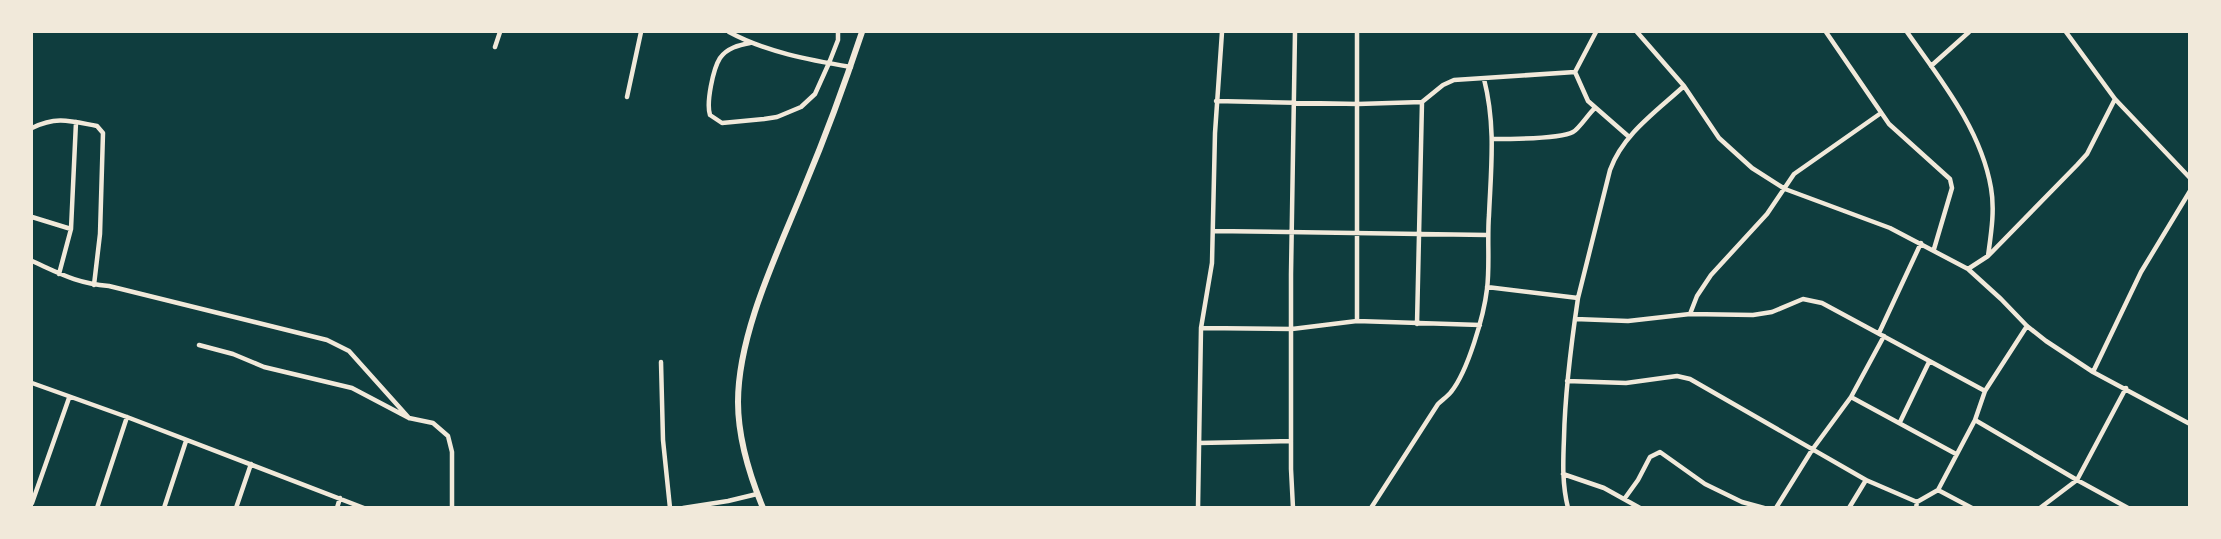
<svg xmlns="http://www.w3.org/2000/svg" width="2221" height="539" font-family="Roboto,sans-serif">
  <style>
    .lines { fill: none; stroke-linecap: round; stroke-linejoin: round }
    .minor { stroke: #f1e9da; stroke-width: 4.5 }
    .tertiary { stroke: #f1e9da; stroke-width: 6 }
  </style>
  <rect width="100%" height="100%" fill="#0f3d3e"/>
  <g class="lines">
    <path class="minor" d="M 729,32 C 766,52 809,60 851,67
      M 1357,32 L 1357,321
      M 1637,32 L 1684,86 L 1719,138 L 1752,168 L 1785,189 L 1890,228 L 1968,269 L 2001,299 L 2027,326 L 2046,341 L 2093,372 L 2190,424
      M 1826,32 L 1889,124 L 1950,179 L 1952,188 L 1934,249
      M 1907,32 C 1940,79 1981,129 1991,188 C 1995,210 1991,234 1988,256
      M 2066,32 L 2115,99 L 2190,178
      M 750,43 C 739,45 727,48 720,58 C 713,69 706,103 710,115 L 722,123 L 764,119 L 777,117 L 801,107 L 815,94 L 829,63 L 838,40 L 838,32
      M 495,47 L 500,32
      M 1931,66 L 1969,32
      M 1575,72 L 1588,101 L 1628,136
      M 1575,72 L 1596,32
      M 627,97 L 641,32
      M 1216,101 L 1358,104 L 1422,102 L 1443,85 L 1454,80 L 1575,72
      M 32,128 C 57,116 70,121 97,126 L 103,133 L 100,234 L 94,285
      M 1493,139 C 1509,139 1560,139 1573,132 C 1579,129 1589,113 1595,108
      M 32,217 L 71,229
      M 1213,231 L 1487,235
      M 32,261 C 61,274 76,283 109,286 L 327,340 L 349,351 L 409,418
      M 1968,269 L 1988,256 L 2077,165 L 2087,154 L 2115,99
      M 59,274 L 71,229 L 76,122
      M 1487,287 L 1578,298
      M 1690,314 L 1697,296 L 1711,275 L 1767,214 L 1794,174 L 1881,113
      M 1575,319 L 1628,321 L 1690,314 L 1753,315 L 1772,312 L 1803,299 L 1822,303 L 1985,391
      M 1417,324 L 1422,102
      M 1201,328 L 1292,329 L 1357,321 L 1480,325
      M 1879,333 L 1921,243
      M 199,345 L 233,354 L 264,367 L 352,388 L 409,418 L 433,423 L 448,436 L 452,452 L 452,508
      M 661,362 L 663,440 L 670,508
      M 2093,372 L 2141,272 L 2190,191
      M 1567,381 L 1626,383 L 1677,376 L 1690,379 L 1866,480 L 1917,502
      M 32,383 L 127,417 L 364,508
      M 1851,397 L 1956,454
      M 1975,420 L 2077,480 L 2128,508
      M 1900,422 L 1929,362
      M 1199,443 L 1291,441
      M 1563,474 L 1604,488 L 1640,508
      M 1938,490 L 1972,508
      M 1625,498 L 1638,480 L 1650,457 L 1660,452 L 1705,484 L 1742,502 L 1764,508
      M 32,503 L 69,398
      M 97,508 L 127,417
      M 164,508 L 186,441
      M 236,508 L 251,464
      M 337,508 L 340,498
      M 683,508 L 728,501 L 757,494
      M 1198,508 L 1201,328 L 1212,263 L 1215,133 L 1222,32
      M 1293,508 L 1291,469 L 1291,274 L 1295,32
      M 1371,508 L 1438,404 C 1442,400 1448,396 1451,392 C 1468,371 1484,315 1487,289 C 1490,265 1487,239 1489,215 C 1491,168 1496,126 1484,79
      M 1568,508 C 1562,484 1563,462 1564,438 C 1565,391 1571,345 1578,298 L 1610,170 C 1623,134 1657,111 1684,86
      M 1776,508 L 1812,450 L 1851,397 L 1884,336
      M 1849,508 L 1866,480
      M 1916,508 L 1917,502 L 1938,490 L 1975,420 L 1985,391 L 2027,326
      M 2040,508 L 2077,480 L 2126,388"/>
    <path class="tertiary" d="M 763,508 C 749,474 738,438 738,402 C 738,332 779,250 805,185 C 826,135 845,83 862,32"/>
  </g>
  <rect width="2221" height="539" fill="none" stroke="#f1e9da" stroke-width="66"/>
</svg>
